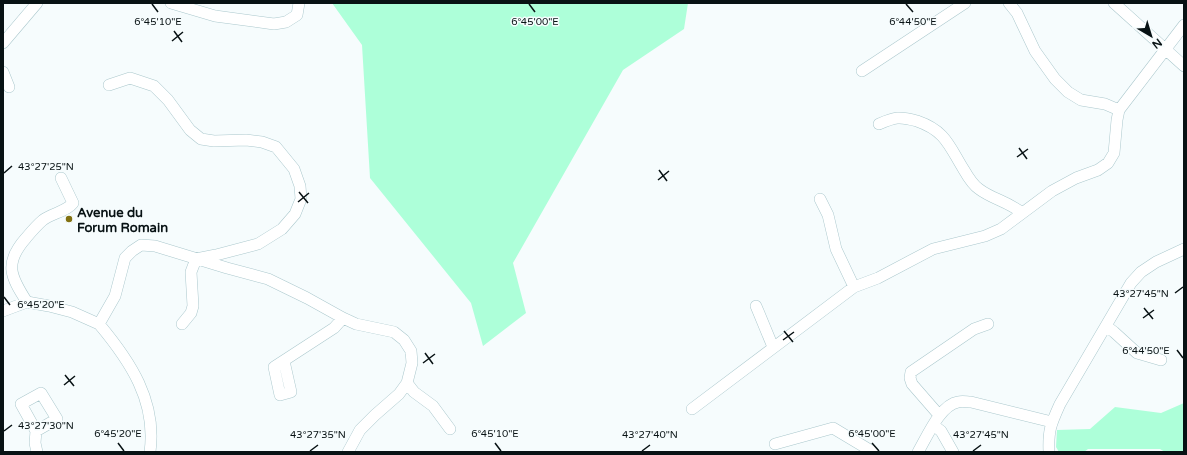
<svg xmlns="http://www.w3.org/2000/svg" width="1187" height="455" font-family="'Varela Round',sans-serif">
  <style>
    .green { fill: #adffd9 }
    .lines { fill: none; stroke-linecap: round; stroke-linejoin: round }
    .minor-casing { stroke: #abc8cd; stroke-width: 12 }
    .minor { stroke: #fff; stroke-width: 11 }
    .ticks { fill: none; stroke: #081214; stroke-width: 1.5 }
    .poi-dot { fill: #827111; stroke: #f6fcfd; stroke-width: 1.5 }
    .labels { text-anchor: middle; stroke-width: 3; stroke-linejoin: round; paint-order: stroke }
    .poi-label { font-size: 13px; font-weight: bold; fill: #081214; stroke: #f6fcfd; text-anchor: start }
    .ticks-label { font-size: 10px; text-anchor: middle; fill: #081214; stroke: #f6fcfd; stroke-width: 3; stroke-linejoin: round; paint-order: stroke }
  </style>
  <rect width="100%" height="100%" fill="#f6fcfd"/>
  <path class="green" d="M 332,3 L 688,3 L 684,29 L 623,70 L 513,263 L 526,313 L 483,346 L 471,303 L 370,178 L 362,45 Z
    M 1184,403 L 1184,452 L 1165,452 L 1160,449 L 1088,449 L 1084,452 L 1059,452 L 1056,447 L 1057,430 L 1090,429 L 1115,407 L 1161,413 Z"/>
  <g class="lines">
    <g class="minor-casing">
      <path id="minor" d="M 171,3 L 215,16 L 274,24 L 286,22 L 297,15 L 299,3
        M 1009,3 L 1017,13 L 1035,51 L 1055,79 L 1068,92 L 1081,100 L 1105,104 L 1119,110
        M 1114,3 L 1184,66
        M 3,43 L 37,3
        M 862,71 L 965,3
        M 3,72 L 9,87
        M 109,85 L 130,78 L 154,86 L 168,100 L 190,130 L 201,139 L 214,141 L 246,140 L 262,142 L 276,147 L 294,169 L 300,186 L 301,199 L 295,214 L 282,229 L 258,244 L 216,255 L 196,259 L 191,272 L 193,306 L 191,313 L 182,324
        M 879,124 C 895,117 899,116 917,121 C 946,131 949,146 964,170 C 968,177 973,185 979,189 C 992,199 1009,202 1022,213
        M 820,199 L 828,215 L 836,249 L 854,287
        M 27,302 C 10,276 4,263 26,238 C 31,232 37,225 43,220 C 52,213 66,212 73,203 L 61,178
        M 756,306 L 773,347
        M 3,311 L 27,302 L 49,306 L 72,312 L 99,324
        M 1106,326 L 1114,332 L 1137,353 L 1161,360
        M 284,361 L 291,392 L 280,395 L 274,367 L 334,328 L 343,318
        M 407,383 L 414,392 L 433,406 L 450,429
        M 692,409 L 854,287 L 878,278 L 933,249 L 985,236 L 1001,229 L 1052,191 L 1076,178 L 1098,170 L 1108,163 L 1114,153 L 1117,120 L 1119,110 L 1184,25
        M 939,415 L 912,384 L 910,378 L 911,372 L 974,329 L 988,324
        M 933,425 L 941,431 L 953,452
        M 36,431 L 57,419 L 41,393 L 21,404 L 36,431 L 35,443 L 37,452
        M 775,444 L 833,428 L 873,452
        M 150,452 C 157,401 130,361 99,324 L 115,296 L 125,258 L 132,251 L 141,245 L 155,246 L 227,268 L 268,279 L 307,298 L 343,318 L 356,324 L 394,332 L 404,340 L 411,351 L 412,363 L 407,383 L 399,394 L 375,415 L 360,430 L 348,452
        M 918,452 C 927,437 940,405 958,402 C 962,401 967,402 971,402 L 1052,422
        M 1049,452 C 1048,430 1051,424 1060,404 L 1131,283 L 1141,272 L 1156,262 L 1184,249"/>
    </g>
    <use href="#minor" class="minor"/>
  </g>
  <path class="ticks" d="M 152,4 L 158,12M 529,4 L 535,12M 906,4 L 913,12M 174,31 L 182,42M 172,41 L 183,32M 1019,148 L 1027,159M 1017,157 L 1028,149M 659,170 L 667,181M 4,173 L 12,166M 658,180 L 669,171M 299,192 L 308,203M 298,202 L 309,193M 1175,293 L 1183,287M 4,297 L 10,305M 1144,308 L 1153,319M 1143,318 L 1154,310M 784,331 L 793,342M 783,340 L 794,332M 1177,350 L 1183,358M 425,353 L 433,364M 423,363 L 435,354M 65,375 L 74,386M 64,385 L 75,376M 4,431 L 12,425M 118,443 L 124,451M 495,443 L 501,451M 872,443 L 879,451M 310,451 L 318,445M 642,451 L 650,445M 973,451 L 981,445"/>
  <circle class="poi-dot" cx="69" cy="219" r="4"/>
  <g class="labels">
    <g class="poi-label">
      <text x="77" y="217">Avenue du<tspan x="77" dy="15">Forum Romain</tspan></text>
    </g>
  </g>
  <g class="ticks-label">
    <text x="158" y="25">6°45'10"E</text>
    <text x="535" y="25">6°45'00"E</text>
    <text x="913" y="25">6°44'50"E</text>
    <text x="46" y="170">43°27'25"N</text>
    <text x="1141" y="297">43°27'45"N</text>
    <text x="41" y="308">6°45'20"E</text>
    <text x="1146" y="354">6°44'50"E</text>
    <text x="46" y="429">43°27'30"N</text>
    <text x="118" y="437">6°45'20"E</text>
    <text x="495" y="437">6°45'10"E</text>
    <text x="872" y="437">6°45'00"E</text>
    <text x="318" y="438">43°27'35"N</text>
    <text x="650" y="438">43°27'40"N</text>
    <text x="981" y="438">43°27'45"N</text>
  </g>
  <rect width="1187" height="455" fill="none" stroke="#081214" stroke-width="8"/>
  <g transform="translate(1151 36) rotate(142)" stroke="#f6fcfd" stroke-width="3" paint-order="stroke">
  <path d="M0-3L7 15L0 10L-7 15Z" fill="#081214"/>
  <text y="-6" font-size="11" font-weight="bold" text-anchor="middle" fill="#081214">N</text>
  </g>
</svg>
